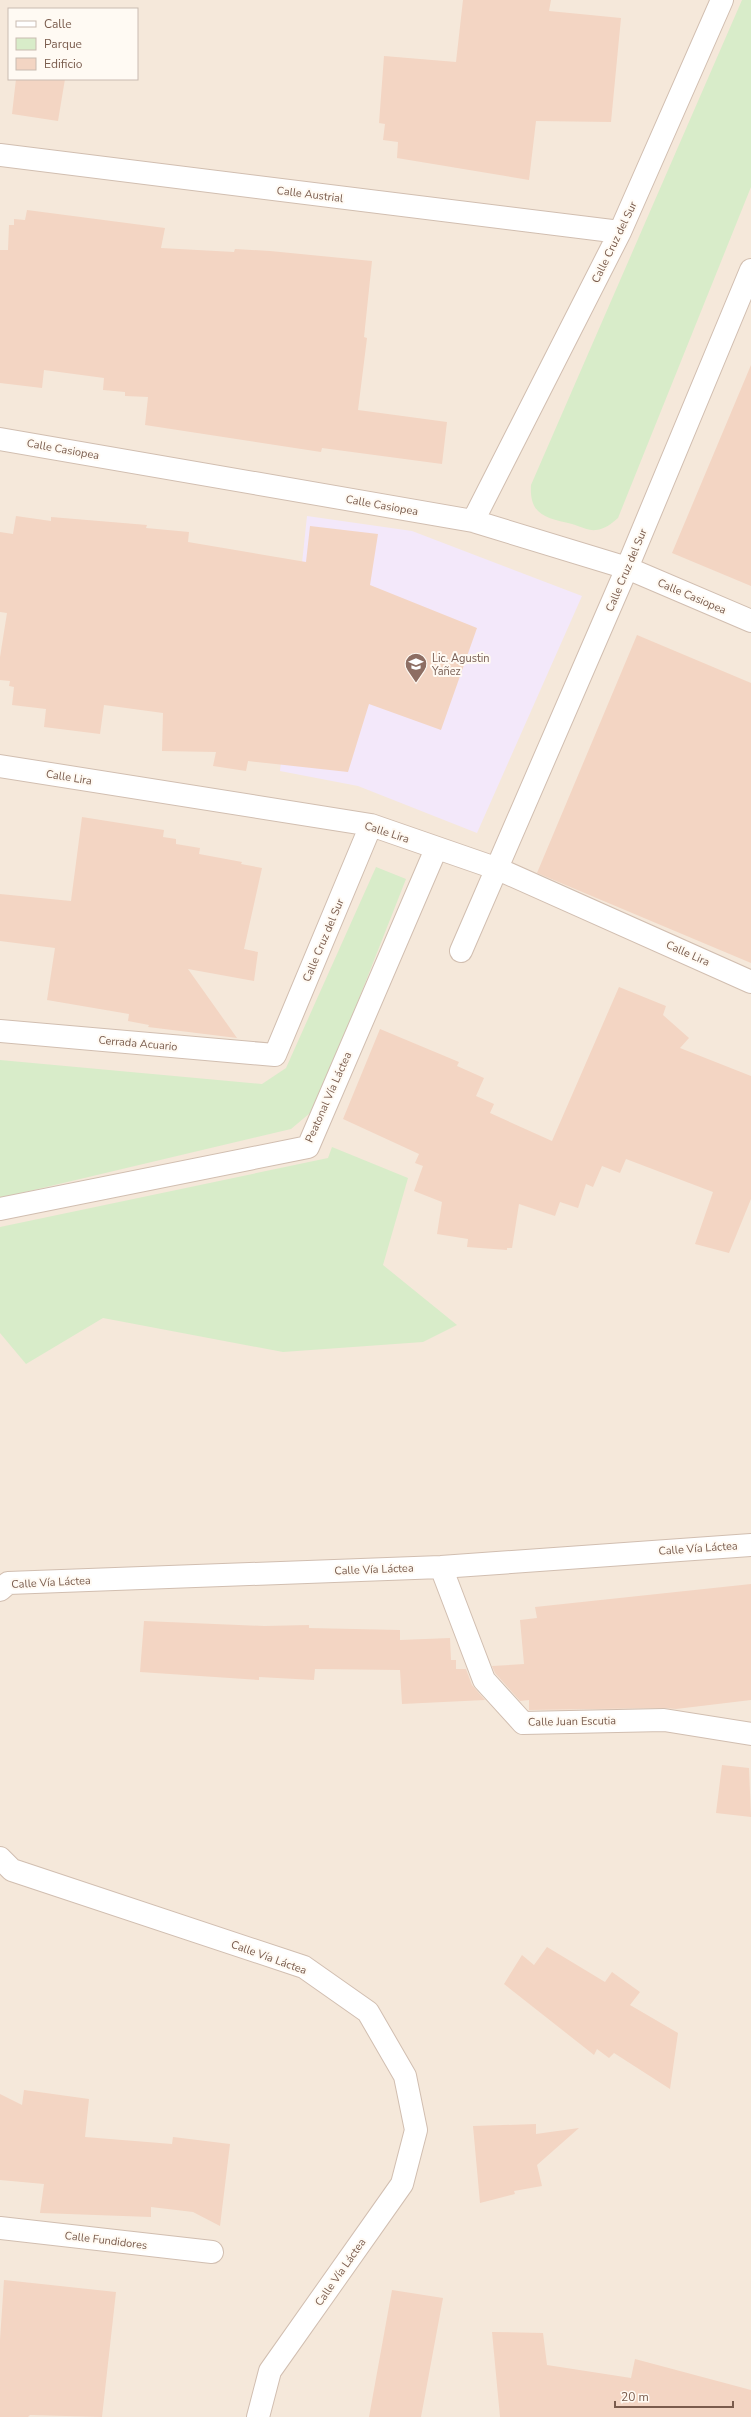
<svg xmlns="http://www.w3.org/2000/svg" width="751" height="2417" font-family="'Nunito Sans',sans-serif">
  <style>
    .residential { fill: #f5e8da; fill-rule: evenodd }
    .education { fill: #f3e8fa }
    .green { fill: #d8ecc9 }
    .building { fill: #f3d5c3 }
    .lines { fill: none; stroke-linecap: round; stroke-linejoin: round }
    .minor-casing { stroke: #d1beb0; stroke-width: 24 }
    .minor { stroke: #fff; stroke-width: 22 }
    .labels { text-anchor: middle; stroke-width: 4; stroke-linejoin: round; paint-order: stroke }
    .street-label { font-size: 11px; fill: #7a5c4d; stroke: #fffaf3 }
    .education-label { font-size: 11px; fill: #785e54; stroke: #fffaf3; text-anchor: start }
  </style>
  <rect width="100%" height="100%" fill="#fdf6ec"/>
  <path class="residential" d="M 0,0 L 751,0 L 751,2417 L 0,2417 ZM 9,9 L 137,9 L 137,79 L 9,79 Z"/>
  <path class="education" d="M 307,516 L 412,531 L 582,596 L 477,833 L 358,786 L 280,771 Z"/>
  <path class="green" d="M 742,0 L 751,0 L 751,187 L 618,518 C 611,524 605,529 596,530 C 589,531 579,526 572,524 C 547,518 529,516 531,485 Z
    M 376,867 L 406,879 L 316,1108 L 291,1129 L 0,1198 L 0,1060 L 262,1084 L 286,1068 Z
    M 332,1147 L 408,1178 L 383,1265 L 457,1325 L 423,1342 L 283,1352 L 103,1318 L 26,1364 L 0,1333 L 0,1227 L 328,1158 Z"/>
  <path class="building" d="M 463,0 L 551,0 L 549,11 L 621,18 L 611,122 L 536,121 L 529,180 L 397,158 L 398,142 L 383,140 L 385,124 L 379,123 L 384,56 L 456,62 Z
    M 16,79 L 65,79 L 58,121 L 12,114 Z
    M 27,210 L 165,228 L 161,248 L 234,252 L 235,249 L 270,251 L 372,261 L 364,337 L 367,338 L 358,410 L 447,422 L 442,464 L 322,448 L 321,452 L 145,425 L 148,397 L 125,396 L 125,392 L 103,390 L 104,378 L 44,370 L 42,388 L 0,383 L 0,250 L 8,250 L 9,225 L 14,225 L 14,219 L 25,220 Z
    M 751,365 L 751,586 L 672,553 Z
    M 16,516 L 51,521 L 51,517 L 147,525 L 146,528 L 189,532 L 188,542 L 306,562 L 310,526 L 378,534 L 370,585 L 477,628 L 441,730 L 369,704 L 348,772 L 248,761 L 246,771 L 213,766 L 216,752 L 162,751 L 163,713 L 104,705 L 100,734 L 44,727 L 46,709 L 12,705 L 14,687 L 9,686 L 10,681 L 0,680 L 0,657 L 7,613 L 0,612 L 0,532 L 13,534 Z
    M 637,635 L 751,683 L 751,963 L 537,873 Z
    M 82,817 L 164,830 L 163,837 L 176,839 L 176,844 L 200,848 L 199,854 L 242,862 L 241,864 L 262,868 L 244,949 L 258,952 L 254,981 L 188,969 L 237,1038 L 148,1027 L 149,1025 L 128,1021 L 129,1014 L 47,1000 L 55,948 L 0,941 L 0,894 L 71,901 Z
    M 619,987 L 666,1006 L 663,1015 L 689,1038 L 680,1048 L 751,1076 L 751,1199 L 729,1253 L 695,1244 L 713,1192 L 626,1159 L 620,1173 L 602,1166 L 593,1187 L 586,1184 L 578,1208 L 560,1202 L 555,1216 L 519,1204 L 512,1248 L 507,1248 L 507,1250 L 467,1247 L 468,1239 L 437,1234 L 442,1202 L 414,1191 L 423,1166 L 415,1163 L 419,1154 L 343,1119 L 380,1029 L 459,1062 L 457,1066 L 484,1078 L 476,1096 L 494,1104 L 490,1113 L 552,1141 Z
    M 751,1584 L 751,1700 L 676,1709 L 664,1708 L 529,1710 L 529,1700 L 520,1701 L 495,1673 L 492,1666 L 524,1664 L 520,1620 L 537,1618 L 535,1607 Z
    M 144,1621 L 264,1626 L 309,1625 L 309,1628 L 400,1630 L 400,1640 L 450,1638 L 451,1660 L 456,1660 L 456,1669 L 466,1669 L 472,1685 L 485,1700 L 402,1704 L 400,1670 L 315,1669 L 314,1680 L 259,1677 L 259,1680 L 140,1672 Z
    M 722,1765 L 749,1768 L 751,1817 L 716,1813 Z
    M 547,1947 L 605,1982 L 612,1972 L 640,1992 L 630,2005 L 678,2033 L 670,2089 L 614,2053 L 609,2058 L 597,2049 L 594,2055 L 504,1984 L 522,1955 L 534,1965 Z
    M 24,2090 L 89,2099 L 85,2137 L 172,2144 L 173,2137 L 230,2144 L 220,2226 L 193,2212 L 151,2207 L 151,2217 L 40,2213 L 44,2184 L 0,2180 L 0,2094 L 22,2105 Z
    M 536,2124 L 536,2134 L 579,2128 L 537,2165 L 542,2186 L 514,2191 L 515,2194 L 480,2203 L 473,2126 Z
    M 4,2280 L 116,2292 L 102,2417 L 30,2415 L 28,2417 L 0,2417 L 0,2340 Z
    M 392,2290 L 443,2298 L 421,2417 L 369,2417 Z
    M 492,2332 L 543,2333 L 547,2365 L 631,2378 L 635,2359 L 751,2390 L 751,2417 L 500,2417 Z"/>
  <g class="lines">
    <g class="minor-casing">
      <path id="minor" d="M 0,155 L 620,232
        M 0,439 L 473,521 L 627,568 L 751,621
        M 473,521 L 620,232 L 722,0
        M 0,766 L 371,825 L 498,869 L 751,982
        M 461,951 L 627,568 L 751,270
        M 0,1031 L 275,1055 L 371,825
        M 0,1209 L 308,1147 L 436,849
        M 441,1567 L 484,1680 L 523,1723 L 664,1720 L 751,1734
        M 0,1590 L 8,1583 L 441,1567 L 751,1545
        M 0,1858 L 12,1870 L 304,1967 L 368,2012 L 405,2076 L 416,2130 L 402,2184 L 270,2371 L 258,2417
        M 0,2228 L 212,2252"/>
    </g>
    <use href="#minor" class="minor"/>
  </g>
  <defs>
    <g id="school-pin" transform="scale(1.15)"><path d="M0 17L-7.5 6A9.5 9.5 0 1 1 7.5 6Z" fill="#8d6e63" stroke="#fffaf3"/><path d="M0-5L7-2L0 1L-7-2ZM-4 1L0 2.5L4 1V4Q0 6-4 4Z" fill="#fff"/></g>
  </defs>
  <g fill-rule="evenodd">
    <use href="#school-pin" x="416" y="664"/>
  </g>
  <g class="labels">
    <g class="street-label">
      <text transform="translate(310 194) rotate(7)" y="4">Calle Austrial</text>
      <text transform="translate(614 242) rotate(-64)" y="4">Calle Cruz del Sur</text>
      <text transform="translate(63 449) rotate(10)" y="4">Calle Casiopea</text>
      <text transform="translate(382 505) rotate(10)" y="4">Calle Casiopea</text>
      <text transform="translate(626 570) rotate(-67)" y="4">Calle Cruz del Sur</text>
      <text transform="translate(692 596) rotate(23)" y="4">Calle Casiopea</text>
      <text transform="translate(69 777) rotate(9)" y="4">Calle Lira</text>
      <text transform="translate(387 832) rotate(18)" y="4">Calle Lira</text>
      <text transform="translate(323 940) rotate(-67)" y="4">Calle Cruz del Sur</text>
      <text transform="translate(688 953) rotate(24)" y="4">Calle Lira</text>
      <text transform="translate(138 1043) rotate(5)" y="4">Cerrada Acuario</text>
      <text transform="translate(328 1097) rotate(-66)" y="4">Peatonal Vía Láctea</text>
      <text transform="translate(698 1548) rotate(-4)" y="4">Calle Vía Láctea</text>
      <text transform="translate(374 1569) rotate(-2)" y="4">Calle Vía Láctea</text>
      <text transform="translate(51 1582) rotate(-3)" y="4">Calle Vía Láctea</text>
      <text transform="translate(572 1721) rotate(-1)" y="4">Calle Juan Escutia</text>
      <text transform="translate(269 1957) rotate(20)" y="4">Calle Vía Láctea</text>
      <text transform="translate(106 2240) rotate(7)" y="4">Calle Fundidores</text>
      <text transform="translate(340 2272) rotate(-55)" y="4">Calle Vía Láctea</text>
    </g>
    <g class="education-label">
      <text x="432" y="662">Lic. Agustin<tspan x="432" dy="13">Yañez</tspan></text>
    </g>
  </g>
  <rect x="8" y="8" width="130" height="72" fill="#fffaf3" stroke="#cabbb1"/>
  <rect x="16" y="21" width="20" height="6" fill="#ffffff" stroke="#cabbb1"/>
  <text x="44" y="28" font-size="12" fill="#7a5c4d">Calle</text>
  <rect x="16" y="38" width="20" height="12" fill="#d8ecc9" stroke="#cabbb1"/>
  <text x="44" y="48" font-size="12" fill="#7a5c4d">Parque</text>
  <rect x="16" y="58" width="20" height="12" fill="#f3d5c3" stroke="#cabbb1"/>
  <text x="44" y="68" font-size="12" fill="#7a5c4d">Edificio</text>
  <path d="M615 2401v6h118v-6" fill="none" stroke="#7a5c4d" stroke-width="2"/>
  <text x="621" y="2401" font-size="12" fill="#7a5c4d" stroke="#fffaf3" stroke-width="3" paint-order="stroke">20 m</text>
</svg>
